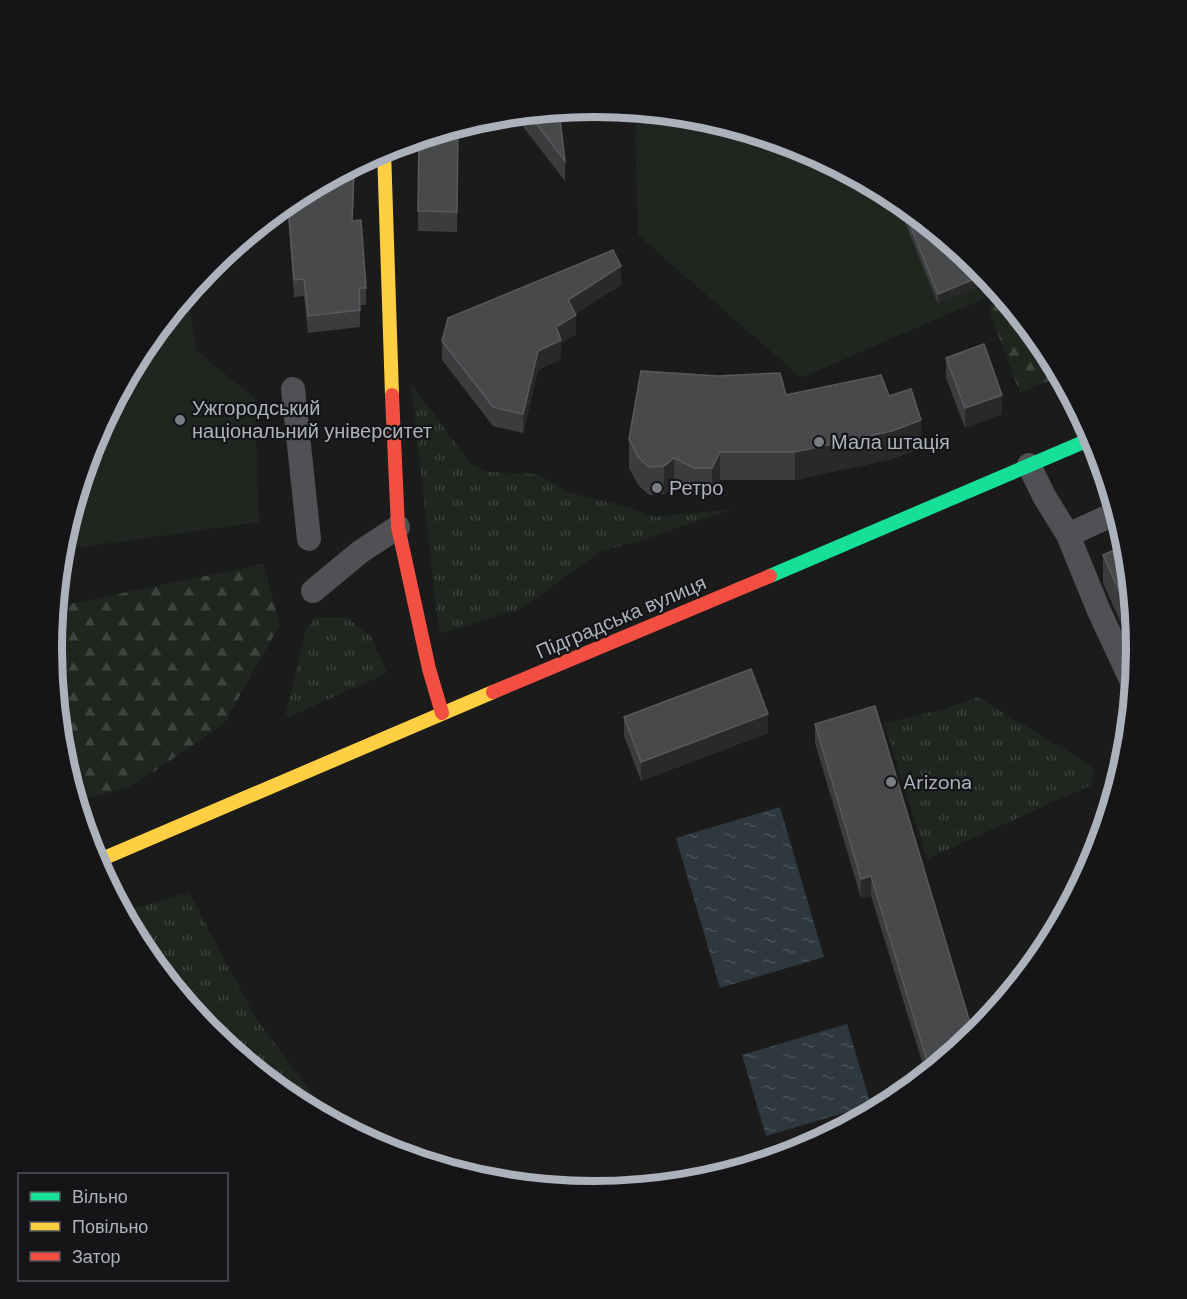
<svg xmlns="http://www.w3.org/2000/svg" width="1187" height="1299" font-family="'DM Sans',sans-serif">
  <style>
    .grass { fill: url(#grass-tufts) }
    .forest { fill: url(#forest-firs) }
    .green { fill: #1f261f }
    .water { fill: url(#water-ripples) }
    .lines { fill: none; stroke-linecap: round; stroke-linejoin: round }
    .lane { stroke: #4f5155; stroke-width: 24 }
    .fast { stroke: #16e098; stroke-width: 14 }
    .slow { stroke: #ffcf43; stroke-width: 14 }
    .jam { stroke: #f24e42; stroke-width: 14 }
    .wall { fill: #3b3c3e }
    .shaded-wall { fill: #29292a }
    .building { fill: #48494b; stroke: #57595d; stroke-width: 1.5 }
    .poi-dot { fill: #797d84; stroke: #151518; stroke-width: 2 }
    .labels { text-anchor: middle; stroke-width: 4.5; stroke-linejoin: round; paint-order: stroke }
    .poi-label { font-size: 20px; fill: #acb2bc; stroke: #151518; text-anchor: start }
    .street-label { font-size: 20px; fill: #acb2bc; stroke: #151518 }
    .rim { fill: none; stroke: #acb2bc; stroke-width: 8 }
  </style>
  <defs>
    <pattern id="grass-tufts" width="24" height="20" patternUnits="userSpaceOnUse" patternTransform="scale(1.5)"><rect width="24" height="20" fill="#1f261f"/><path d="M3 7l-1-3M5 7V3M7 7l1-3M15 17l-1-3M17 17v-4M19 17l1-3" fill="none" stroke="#3d433e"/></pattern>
    <pattern id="forest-firs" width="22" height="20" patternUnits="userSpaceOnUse" patternTransform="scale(1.5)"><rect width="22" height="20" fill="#1f261f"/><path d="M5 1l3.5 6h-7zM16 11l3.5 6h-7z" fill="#3d433e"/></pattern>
    <pattern id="water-ripples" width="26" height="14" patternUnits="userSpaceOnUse" patternTransform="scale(1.5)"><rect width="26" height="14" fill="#2d383f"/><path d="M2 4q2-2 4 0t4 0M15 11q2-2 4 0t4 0" fill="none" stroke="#495259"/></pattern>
  </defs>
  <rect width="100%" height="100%" fill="#1b1b1c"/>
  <path class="grass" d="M 411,383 L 471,464 L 489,472 L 537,474 L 571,493 L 632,508 L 654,517 L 733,509 L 639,541 L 601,551 L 521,609 L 439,634 Z
    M 316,617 L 346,617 L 371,636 L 387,673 L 284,719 L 306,630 Z
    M 977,697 L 1094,767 L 1091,785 L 927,859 L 884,723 L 946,709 Z
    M 189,892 L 255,1017 L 333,1122 L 292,1100 L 210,1033 L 142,951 L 122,912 Z"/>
  <path class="forest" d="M 1005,300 L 1045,348 L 1060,376 L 1020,393 L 988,307 Z
    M 263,564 L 280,624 L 224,724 L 131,787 L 75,801 L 61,755 L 51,650 L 55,607 Z"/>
  <path class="green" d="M 638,111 L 700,117 L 801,148 L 895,199 L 977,266 L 999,292 L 801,378 L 638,235 L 635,135 Z
    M 187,293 L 197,351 L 255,398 L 259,522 L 61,550 L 92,442 L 143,348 Z"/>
  <path class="water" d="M 780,807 L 824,957 L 720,988 L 676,838 Z
    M 847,1024 L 871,1105 L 766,1136 L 742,1055 Z"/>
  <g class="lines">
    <path class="lane" d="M 293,389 L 309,539
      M 1029,465 L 1044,496 L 1068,535 L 1099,611 L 1133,684
      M 1068,535 L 1116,513
      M 313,591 L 360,552 L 398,527"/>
    <path class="fast" d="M 770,576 L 1093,438"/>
    <path class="slow" d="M 384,150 L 392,395
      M 95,862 L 493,692"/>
    <path class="jam" d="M 392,395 L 398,527 L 429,669 L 442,713
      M 493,692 L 770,576"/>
  </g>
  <path class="wall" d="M 559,110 L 565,161 L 565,181 L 514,115 Z
    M 458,126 L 457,232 L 418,231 L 418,211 Z
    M 355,165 L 353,221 L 366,288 L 366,305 L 360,305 L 360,327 L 308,333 L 304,296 L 294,297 L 287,203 L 292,198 Z
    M 895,198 L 977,266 L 938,304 Z
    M 621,285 L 576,313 L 576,334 L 561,343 L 561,359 L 538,370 L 523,433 L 493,426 L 442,360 L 442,341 Z
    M 946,358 L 1002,414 L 965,428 L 946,378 Z
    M 718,376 L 786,395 L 889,396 L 921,448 L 892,459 L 795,480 L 720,480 L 712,496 L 694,496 L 674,486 L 664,494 L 649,495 L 638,485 L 629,468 L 629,439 Z
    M 1126,545 L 1136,650 L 1135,655 L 1103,583 L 1103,555 Z
    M 624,717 L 768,733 L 641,781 L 624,736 Z
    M 815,724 L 974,1036 L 917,1082 L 917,1067 L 923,1065 L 871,896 L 861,898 L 815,743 Z"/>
  <path class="shaded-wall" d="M 621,266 L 621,285 L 568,318 L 568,300 Z
    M 984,275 L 991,282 L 938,304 L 938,294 Z
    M 576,315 L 576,334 L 561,343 L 561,359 L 538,370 L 523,433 L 523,414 L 538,351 L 556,327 Z
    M 1002,395 L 1002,414 L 965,428 L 965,408 Z
    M 921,420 L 921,448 L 892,459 L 795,480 L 795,452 Z
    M 720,452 L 720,480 L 712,496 L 712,468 Z
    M 674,458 L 674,486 L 664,494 L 664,466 Z
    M 768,714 L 768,733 L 641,781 L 641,762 Z
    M 871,876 L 871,896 L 861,898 L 861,879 Z"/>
  <path class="building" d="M 559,110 L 565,161 L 528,113 Z
    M 458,126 L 457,212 L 418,211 L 419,138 Z
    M 354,165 L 352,221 L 361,220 L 366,288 L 359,288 L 360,310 L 308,316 L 304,279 L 294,280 L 288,202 L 292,198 Z
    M 901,203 L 977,266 L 984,275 L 938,294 Z
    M 613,250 L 621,266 L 568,300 L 576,315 L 556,327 L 561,340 L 538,351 L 523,414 L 493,407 L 442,341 L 448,318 Z
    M 984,344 L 1002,395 L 965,408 L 946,358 Z
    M 641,371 L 718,376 L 780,373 L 786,395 L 881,375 L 889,396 L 911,389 L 921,420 L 892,431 L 795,452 L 720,452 L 712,468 L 694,468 L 674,458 L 664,466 L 649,467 L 638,457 L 629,439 Z
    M 1126,545 L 1133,622 L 1103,555 Z
    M 751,669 L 768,714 L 641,762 L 624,717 Z
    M 875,706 L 974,1036 L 921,1079 L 917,1067 L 928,1064 L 871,876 L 861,879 L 815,724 Z"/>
  <g class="poi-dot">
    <circle cx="180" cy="420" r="6"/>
    <circle cx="819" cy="442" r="6"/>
    <circle cx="657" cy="488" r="6"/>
    <circle cx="891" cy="782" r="6"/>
  </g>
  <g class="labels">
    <g class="poi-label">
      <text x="192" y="415">Ужгородський<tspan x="192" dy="23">національний університет</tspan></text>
      <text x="831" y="449">Мала штація</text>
      <text x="669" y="495">Ретро</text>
      <text x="903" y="789">Arizona</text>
    </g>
    <g class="street-label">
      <text transform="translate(621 617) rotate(-23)" y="7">Підградська вулиця</text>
    </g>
  </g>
  <path d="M0 0H1187V1299H0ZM62 649a532 532 0 1 1 1064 0a532 532 0 1 1-1064 0Z" fill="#151518" fill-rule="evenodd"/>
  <path class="rim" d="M62 649a532 532 0 1 1 1064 0a532 532 0 1 1-1064 0Z"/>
  <rect x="18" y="1173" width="210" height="108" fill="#151518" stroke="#51545a" stroke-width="1.5"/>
  <rect x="30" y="1192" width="30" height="9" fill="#16e098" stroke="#51545a" stroke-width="1.5"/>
  <text x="72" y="1203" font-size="18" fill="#acb2bc">Вільно</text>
  <rect x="30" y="1222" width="30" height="9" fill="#ffcf43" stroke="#51545a" stroke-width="1.5"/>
  <text x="72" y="1233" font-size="18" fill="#acb2bc">Повільно</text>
  <rect x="30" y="1252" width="30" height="9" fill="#f24e42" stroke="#51545a" stroke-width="1.5"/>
  <text x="72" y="1263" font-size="18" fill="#acb2bc">Затор</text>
</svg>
